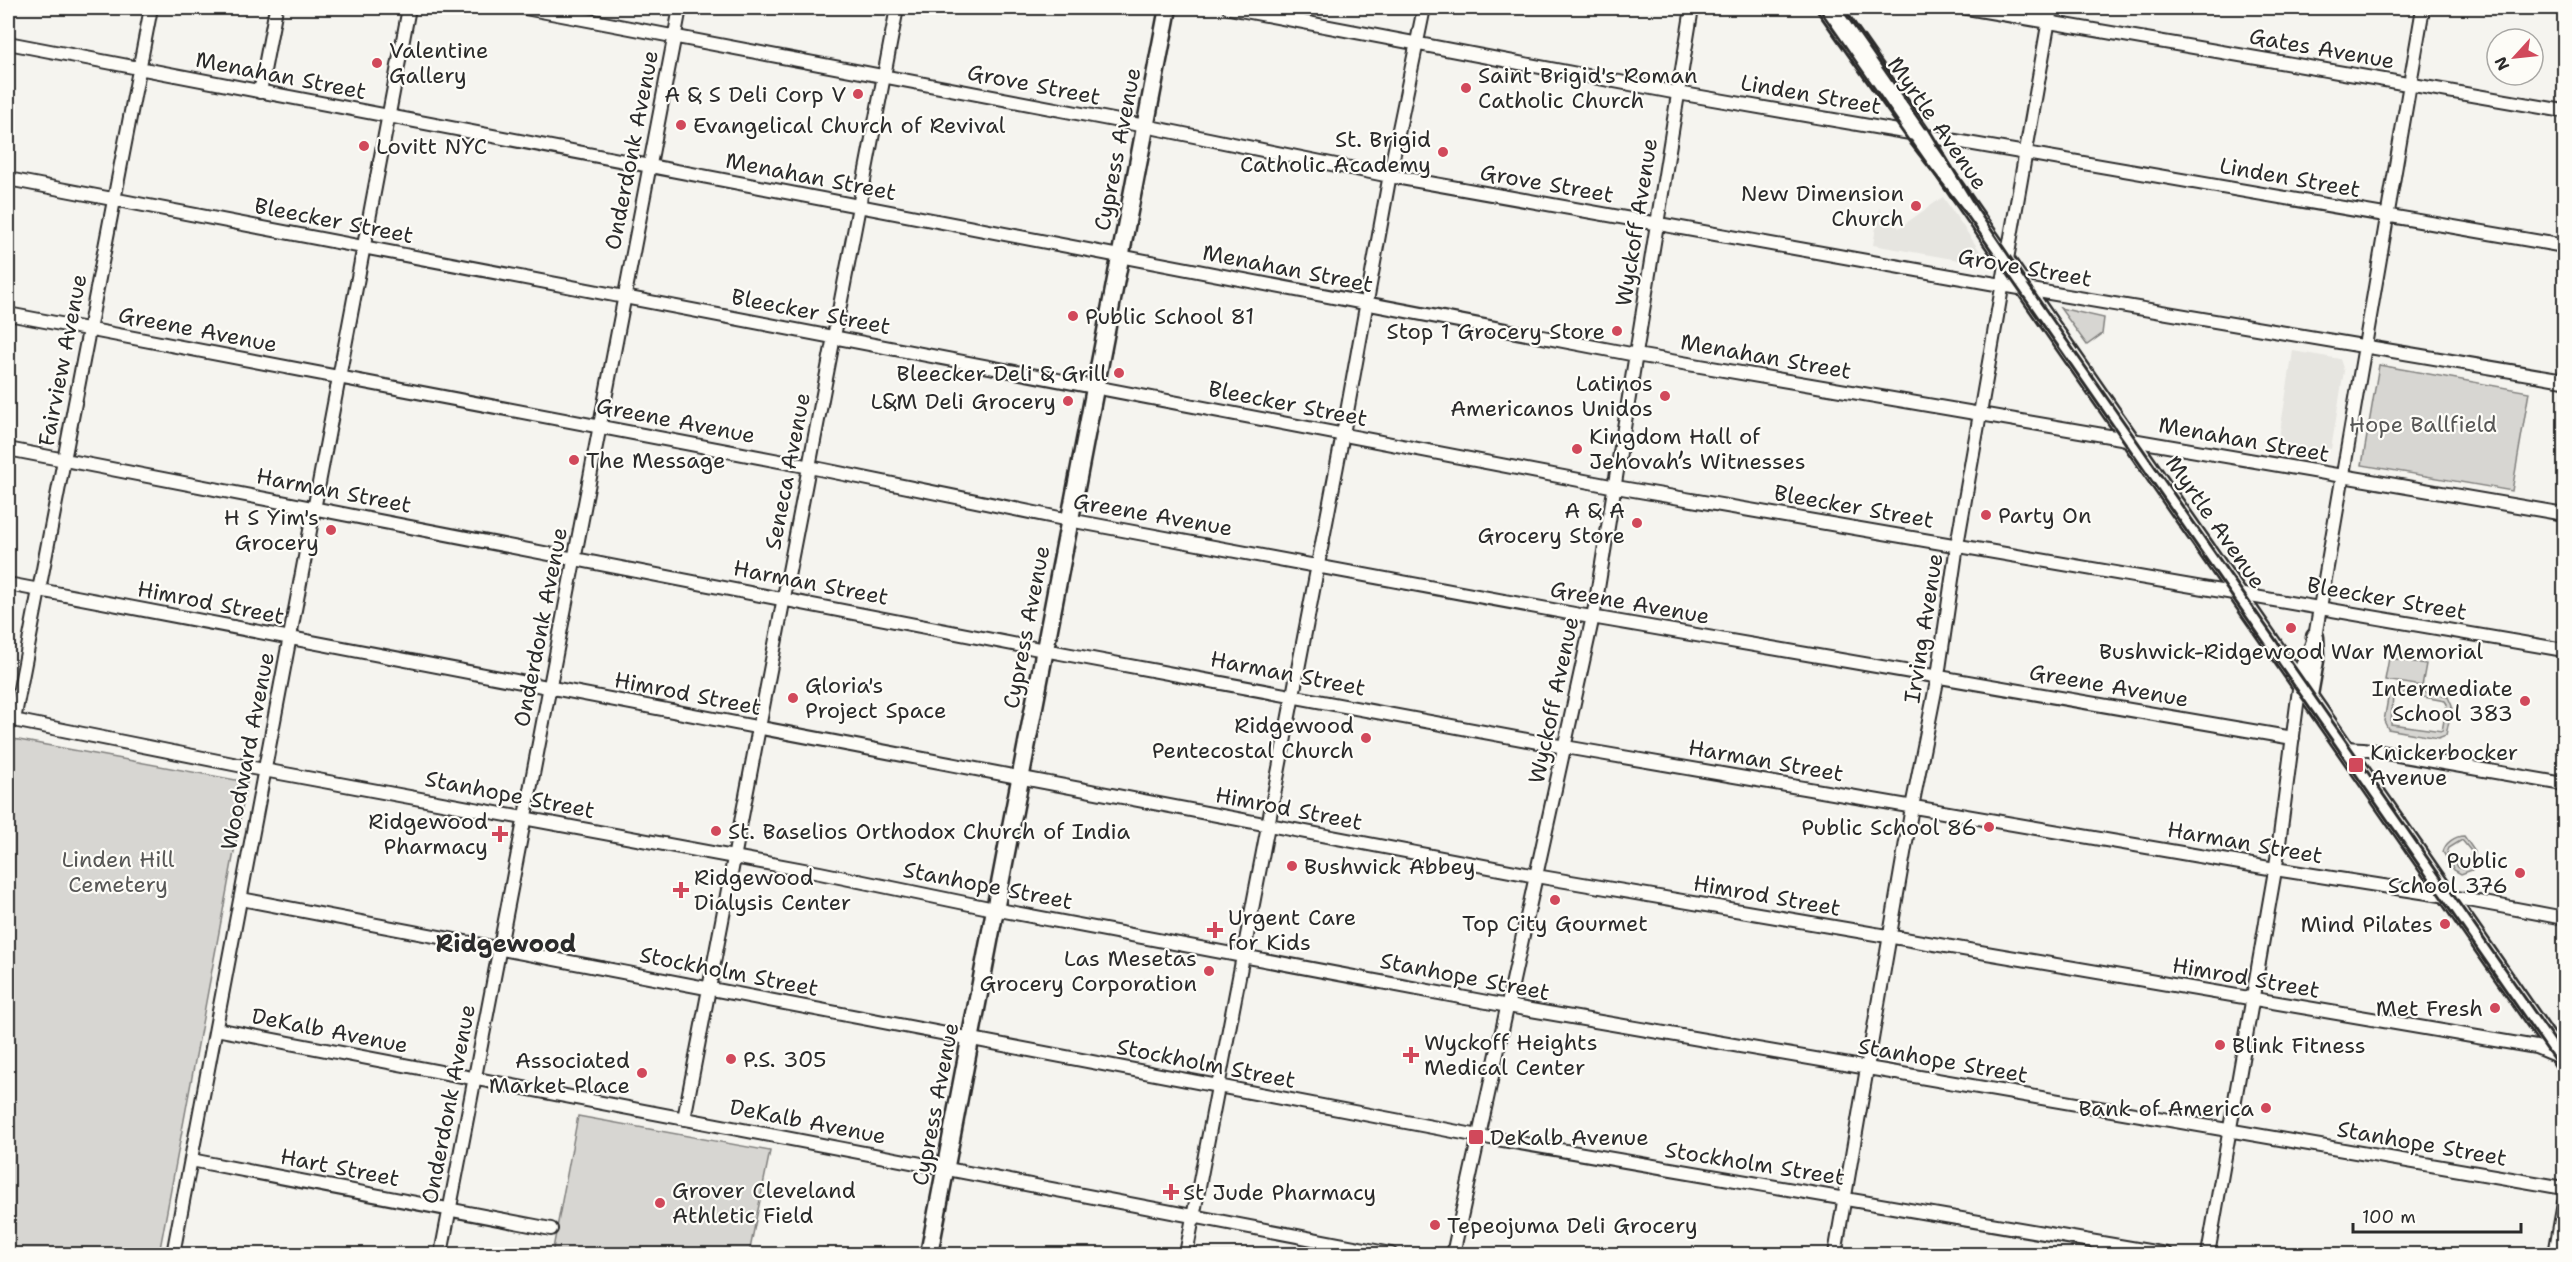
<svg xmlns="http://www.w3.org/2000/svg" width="2572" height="1262" font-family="'Shantell Sans',sans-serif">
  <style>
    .built { fill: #e6e5e0 }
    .green { fill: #d7d6d2; stroke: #81807e; stroke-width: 1.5; fill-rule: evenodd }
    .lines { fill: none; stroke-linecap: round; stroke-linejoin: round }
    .minor-casing { stroke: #2b2b2b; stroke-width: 16 }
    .major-casing { stroke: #2b2b2b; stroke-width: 21 }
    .minor { stroke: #fdfcf7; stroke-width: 12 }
    .major { stroke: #fdfcf7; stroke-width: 16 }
    .rail { stroke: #2b2b2b; stroke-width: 3 }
    .poi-dot { fill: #d1495b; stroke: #fdfcf7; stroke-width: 2 }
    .labels { text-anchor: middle; stroke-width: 4.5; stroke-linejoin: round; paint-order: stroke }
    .street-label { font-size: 22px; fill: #2b2b2b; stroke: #fdfcf7 }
    .poi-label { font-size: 22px; fill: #2b2b2b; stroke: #fdfcf7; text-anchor: start }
    .park-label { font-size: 22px; fill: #565655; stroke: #fdfcf7 }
    .neighbourhood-label { font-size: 24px; font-weight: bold; fill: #2b2b2b; stroke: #fdfcf7 }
  </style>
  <rect width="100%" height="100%" fill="#f5f4ef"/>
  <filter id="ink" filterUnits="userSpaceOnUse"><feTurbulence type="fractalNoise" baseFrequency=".0167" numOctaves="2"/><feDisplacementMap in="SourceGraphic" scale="12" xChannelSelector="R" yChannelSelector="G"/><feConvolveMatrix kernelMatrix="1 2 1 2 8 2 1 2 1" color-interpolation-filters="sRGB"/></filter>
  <g filter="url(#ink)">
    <path class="built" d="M 1943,197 L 1986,260 L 1981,264 L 1873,245 L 1879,208 L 1891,225 L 1895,223 L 1899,228 Z
      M 2293,351 L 2340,359 L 2344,371 L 2331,449 L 2325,448 L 2322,458 L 2277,450 Z"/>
    <path class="green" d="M 2060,308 L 2104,318 L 2102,334 L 2087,345 Z
      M 2379,365 L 2529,392 L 2512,491 L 2362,465 Z
      M 2389,658 L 2426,664 L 2422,686 L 2385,680 Z
      M 2399,687 L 2448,697 L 2452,706 L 2446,735 L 2438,738 L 2388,729 L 2384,721 L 2389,693 ZM 2397,692 L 2445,701 L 2447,704 L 2442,731 L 2391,724 L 2393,695 Z
      M 8,738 L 247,782 L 159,1254 L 8,1254 Z
      M 2464,836 L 2475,852 L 2472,870 L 2461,874 L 2454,870 L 2443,852 C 2445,843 2455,836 2464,836 ZM 2462,840 L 2471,851 L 2468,867 L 2463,869 L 2457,867 L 2447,853 L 2449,848 Z
      M 578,1116 L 770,1151 L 749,1254 L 552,1254 Z"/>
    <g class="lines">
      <g class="minor-casing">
        <path id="minor" d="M 525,8 L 1145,126 L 1390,176 L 1990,283 L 2564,380
          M 1229,8 L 1678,93 L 2564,246
          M 1967,8 L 2564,111
          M 8,43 L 1636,355 L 2564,514
          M 260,92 L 276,8
          M 8,179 L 1616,487 L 2564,650
          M 8,314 L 795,464 L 1069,520 L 1580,615 L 2293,738
          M 8,449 L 1044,650 L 1565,747 L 2275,869 L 2447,896 L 2564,918
          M 8,584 L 1536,876 L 2536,1047 L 2560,1057
          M 8,719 L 253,768 L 820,873 L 994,909 L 1508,1006 L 2564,1188
          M 14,720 L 151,8
          M 2344,748 L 2363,749 L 2564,784
          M 241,899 L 1479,1136 L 2166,1254
          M 216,1029 L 1391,1254
          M 684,1119 L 897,8
          M 191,1160 L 551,1229
          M 173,1254 L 409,8
          M 441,1254 L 680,8
          M 1186,1254 L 1343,434 L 1392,163 L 1424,8
          M 1453,1254 L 1595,607 L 1692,8
          M 1835,1254 L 1912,807 L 1938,676 L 1957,545 L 2051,8
          M 2208,1254 L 2277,859 L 2302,666 L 2315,637 L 2423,8
          M 2555,1254 L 2564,1203"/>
      </g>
      <g class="major-casing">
        <path id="major" d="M 1830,8 L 2564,1063
          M 2309,695 L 2316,655 L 2315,637
          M 929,1254 L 1168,8"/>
      </g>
      <use href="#minor" class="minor"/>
      <use href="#major" class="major"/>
      <path class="rail" d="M 1815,8 L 1911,144 L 1966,214 L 2564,1074
        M 1844,8 L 1930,131 L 1978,210 L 2041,303 L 2564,1054"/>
    </g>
  </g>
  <g class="poi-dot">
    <circle cx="377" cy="63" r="6"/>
    <circle cx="1466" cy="88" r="6"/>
    <circle cx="858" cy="94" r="6"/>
    <circle cx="681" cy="125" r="6"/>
    <circle cx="364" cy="146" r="6"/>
    <circle cx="1443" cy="152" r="6"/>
    <circle cx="1916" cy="206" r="6"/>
    <circle cx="1073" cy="316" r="6"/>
    <circle cx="1617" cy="331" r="6"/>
    <circle cx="1119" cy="373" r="6"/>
    <circle cx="1665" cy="396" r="6"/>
    <circle cx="1068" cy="401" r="6"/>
    <circle cx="1577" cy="449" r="6"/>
    <circle cx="574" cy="460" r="6"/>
    <circle cx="1986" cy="515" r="6"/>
    <circle cx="1637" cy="523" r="6"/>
    <circle cx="331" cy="530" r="6"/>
    <circle cx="2291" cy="628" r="6"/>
    <circle cx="793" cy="698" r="6"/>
    <circle cx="2525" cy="701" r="6"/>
    <circle cx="1366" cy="738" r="6"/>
    <rect x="2348" y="757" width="16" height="16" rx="3"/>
    <circle cx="1989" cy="827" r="6"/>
    <circle cx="716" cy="831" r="6"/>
    <path d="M497 825h6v6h6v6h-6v6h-6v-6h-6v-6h6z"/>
    <circle cx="1292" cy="866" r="6"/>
    <circle cx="2520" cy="873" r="6"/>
    <path d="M678 881h6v6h6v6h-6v6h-6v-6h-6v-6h6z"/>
    <circle cx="1555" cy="900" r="6"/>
    <circle cx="2445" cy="924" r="6"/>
    <path d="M1212 921h6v6h6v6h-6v6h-6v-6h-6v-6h6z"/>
    <circle cx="1209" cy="971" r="6"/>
    <circle cx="2495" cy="1008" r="6"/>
    <circle cx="2220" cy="1045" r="6"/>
    <path d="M1408 1046h6v6h6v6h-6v6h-6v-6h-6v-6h6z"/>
    <circle cx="731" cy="1059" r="6"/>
    <circle cx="642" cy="1073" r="6"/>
    <circle cx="2266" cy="1108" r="6"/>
    <rect x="1468" y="1129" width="16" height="16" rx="3"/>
    <path d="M1168 1183h6v6h6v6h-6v6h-6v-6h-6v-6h6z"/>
    <circle cx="660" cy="1203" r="6"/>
    <circle cx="1435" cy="1225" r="6"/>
  </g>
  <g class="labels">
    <g class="street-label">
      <text transform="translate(2322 48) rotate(10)" y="8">Gates Avenue</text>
      <text transform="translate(281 75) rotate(11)" y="8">Menahan Street</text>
      <text transform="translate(1034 84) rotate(11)" y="8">Grove Street</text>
      <text transform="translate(1811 94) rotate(10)" y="8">Linden Street</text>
      <text transform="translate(1938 123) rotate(55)" y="8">Myrtle Avenue</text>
      <text transform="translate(1117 149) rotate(-79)" y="8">Cypress Avenue</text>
      <text transform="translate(631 150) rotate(-79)" y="8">Onderdonk Avenue</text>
      <text transform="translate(811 176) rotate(11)" y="8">Menahan Street</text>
      <text transform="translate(2290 177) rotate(10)" y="8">Linden Street</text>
      <text transform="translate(1547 183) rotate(10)" y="8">Grove Street</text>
      <text transform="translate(334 220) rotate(11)" y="8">Bleecker Street</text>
      <text transform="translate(1636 222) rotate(-81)" y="8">Wyckoff Avenue</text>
      <text transform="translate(2025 267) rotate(10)" y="8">Grove Street</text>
      <text transform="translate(1288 268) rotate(11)" y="8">Menahan Street</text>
      <text transform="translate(811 311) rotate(11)" y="8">Bleecker Street</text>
      <text transform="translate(198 329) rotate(11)" y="8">Greene Avenue</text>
      <text transform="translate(1766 356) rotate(10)" y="8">Menahan Street</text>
      <text transform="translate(62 360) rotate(-79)" y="8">Fairview Avenue</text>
      <text transform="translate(1288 403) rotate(11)" y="8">Bleecker Street</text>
      <text transform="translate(676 420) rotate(11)" y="8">Greene Avenue</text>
      <text transform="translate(2244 439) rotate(10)" y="8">Menahan Street</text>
      <text transform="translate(787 471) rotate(-79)" y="8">Seneca Avenue</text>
      <text transform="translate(334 490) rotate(11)" y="8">Harman Street</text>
      <text transform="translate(1854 506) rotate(10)" y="8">Bleecker Street</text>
      <text transform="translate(1153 514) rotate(10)" y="8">Greene Avenue</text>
      <text transform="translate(2216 522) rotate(55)" y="8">Myrtle Avenue</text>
      <text transform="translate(811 582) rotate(11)" y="8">Harman Street</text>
      <text transform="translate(2387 598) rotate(10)" y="8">Bleecker Street</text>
      <text transform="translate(211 602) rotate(11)" y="8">Himrod Street</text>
      <text transform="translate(1630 602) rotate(10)" y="8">Greene Avenue</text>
      <text transform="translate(540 627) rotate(-79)" y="8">Onderdonk Avenue</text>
      <text transform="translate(1026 627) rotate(-79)" y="8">Cypress Avenue</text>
      <text transform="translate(1923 628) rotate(-81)" y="8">Irving Avenue</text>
      <text transform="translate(1288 673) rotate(11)" y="8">Harman Street</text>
      <text transform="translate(2109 685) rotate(10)" y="8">Greene Avenue</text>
      <text transform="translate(688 693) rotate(11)" y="8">Himrod Street</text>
      <text transform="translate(1553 700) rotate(-78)" y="8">Wyckoff Avenue</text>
      <text transform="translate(247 751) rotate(-79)" y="8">Woodward Avenue</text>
      <text transform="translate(1766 760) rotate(10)" y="8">Harman Street</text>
      <text transform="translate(510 794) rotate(11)" y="8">Stanhope Street</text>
      <text transform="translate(1289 808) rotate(11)" y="8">Himrod Street</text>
      <text transform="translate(2245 842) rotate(10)" y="8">Harman Street</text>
      <text transform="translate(988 885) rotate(11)" y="8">Stanhope Street</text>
      <text transform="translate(1767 895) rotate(10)" y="8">Himrod Street</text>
      <text transform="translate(729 971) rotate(11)" y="8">Stockholm Street</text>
      <text transform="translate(1465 976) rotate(11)" y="8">Stanhope Street</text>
      <text transform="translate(2246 977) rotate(10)" y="8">Himrod Street</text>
      <text transform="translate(330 1030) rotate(11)" y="8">DeKalb Avenue</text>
      <text transform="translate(1943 1060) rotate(10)" y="8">Stanhope Street</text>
      <text transform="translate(1206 1063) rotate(11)" y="8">Stockholm Street</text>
      <text transform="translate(448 1104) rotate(-79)" y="8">Onderdonk Avenue</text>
      <text transform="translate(935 1104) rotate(-79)" y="8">Cypress Avenue</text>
      <text transform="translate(808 1121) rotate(11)" y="8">DeKalb Avenue</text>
      <text transform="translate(2422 1143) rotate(10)" y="8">Stanhope Street</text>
      <text transform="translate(1755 1163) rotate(9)" y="8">Stockholm Street</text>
      <text transform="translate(340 1167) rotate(11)" y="8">Hart Street</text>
    </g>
    <g class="poi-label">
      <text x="389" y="58">Valentine<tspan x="389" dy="25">Gallery</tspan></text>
      <text x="1478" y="83">Saint Brigid's Roman<tspan x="1478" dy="25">Catholic Church</tspan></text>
      <text x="846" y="102" text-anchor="end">A &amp; S Deli Corp V</text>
      <text x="693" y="133">Evangelical Church of Revival</text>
      <text x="1431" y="147" text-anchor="end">St. Brigid<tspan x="1431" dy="25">Catholic Academy</tspan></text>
      <text x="376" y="154">Lovitt NYC</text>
      <text x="1904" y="201" text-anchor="end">New Dimension<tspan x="1904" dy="25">Church</tspan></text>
      <text x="1085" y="324">Public School 81</text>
      <text x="1605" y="339" text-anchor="end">Stop 1 Grocery Store</text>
      <text x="1107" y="381" text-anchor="end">Bleecker Deli &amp; Grill</text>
      <text x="1653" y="391" text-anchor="end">Latinos<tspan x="1653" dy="25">Americanos Unidos</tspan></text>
      <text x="1056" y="409" text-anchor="end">L&amp;M Deli Grocery</text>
      <text x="1589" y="444">Kingdom Hall of<tspan x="1589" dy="25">Jehovah’s Witnesses</tspan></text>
      <text x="586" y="468">The Message</text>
      <text x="1625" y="518" text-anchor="end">A &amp; A<tspan x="1625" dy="25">Grocery Store</tspan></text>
      <text x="1998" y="523">Party On</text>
      <text x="319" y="525" text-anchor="end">H S Yim's<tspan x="319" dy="25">Grocery</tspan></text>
      <text x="2291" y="659" text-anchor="middle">Bushwick-Ridgewood War Memorial</text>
      <text x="805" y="693">Gloria's<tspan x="805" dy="25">Project Space</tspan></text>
      <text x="2513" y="696" text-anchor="end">Intermediate<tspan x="2513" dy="25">School 383</tspan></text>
      <text x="1354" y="733" text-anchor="end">Ridgewood<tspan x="1354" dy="25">Pentecostal Church</tspan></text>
      <text x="2370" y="760">Knickerbocker<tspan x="2370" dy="25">Avenue</tspan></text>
      <text x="488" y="829" text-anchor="end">Ridgewood<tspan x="488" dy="25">Pharmacy</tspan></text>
      <text x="1977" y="835" text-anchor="end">Public School 86</text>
      <text x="728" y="839">St. Baselios Orthodox Church of India</text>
      <text x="2508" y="868" text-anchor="end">Public<tspan x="2508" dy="25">School 376</tspan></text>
      <text x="1304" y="874">Bushwick Abbey</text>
      <text x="694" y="885">Ridgewood<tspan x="694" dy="25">Dialysis Center</tspan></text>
      <text x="1228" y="925">Urgent Care<tspan x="1228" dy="25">for Kids</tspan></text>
      <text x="1555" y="931" text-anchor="middle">Top City Gourmet</text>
      <text x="2433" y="932" text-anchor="end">Mind Pilates</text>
      <text x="1197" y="966" text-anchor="end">Las Mesetas<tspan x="1197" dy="25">Grocery Corporation</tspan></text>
      <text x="2483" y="1016" text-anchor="end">Met Fresh</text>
      <text x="1424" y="1050">Wyckoff Heights<tspan x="1424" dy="25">Medical Center</tspan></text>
      <text x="2232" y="1053">Blink Fitness</text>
      <text x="743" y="1067">P.S. 305</text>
      <text x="630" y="1068" text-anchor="end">Associated<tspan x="630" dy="25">Market Place</tspan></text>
      <text x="2254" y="1116" text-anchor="end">Bank of America</text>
      <text x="1490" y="1145">DeKalb Avenue</text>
      <text x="672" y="1198">Grover Cleveland<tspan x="672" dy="25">Athletic Field</tspan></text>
      <text x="1183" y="1200">St Jude Pharmacy</text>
      <text x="1447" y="1233">Tepeojuma Deli Grocery</text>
    </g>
    <g class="park-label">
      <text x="2423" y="432">Hope Ballfield</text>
      <text x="118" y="867">Linden Hill<tspan x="118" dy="25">Cemetery</tspan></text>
    </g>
    <g class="neighbourhood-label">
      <text x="506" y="952">Ridgewood</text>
    </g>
  </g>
  <rect width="2572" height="1262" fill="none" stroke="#fdfcf7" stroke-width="30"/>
  <rect x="15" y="15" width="2542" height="1232" fill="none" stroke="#2b2b2b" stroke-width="2" filter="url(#ink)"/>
  <g transform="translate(2515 57) rotate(243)"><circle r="28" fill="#fdfcf7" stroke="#a9a8a5" stroke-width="1.5"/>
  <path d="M0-4.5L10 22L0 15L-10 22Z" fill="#d1495b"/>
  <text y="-9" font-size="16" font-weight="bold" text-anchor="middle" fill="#2b2b2b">N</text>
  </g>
  <path d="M2353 1223v9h168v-9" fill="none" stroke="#2b2b2b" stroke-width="3"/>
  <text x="2362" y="1223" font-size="18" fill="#2b2b2b" stroke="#fdfcf7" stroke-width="4.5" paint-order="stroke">100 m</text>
</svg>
